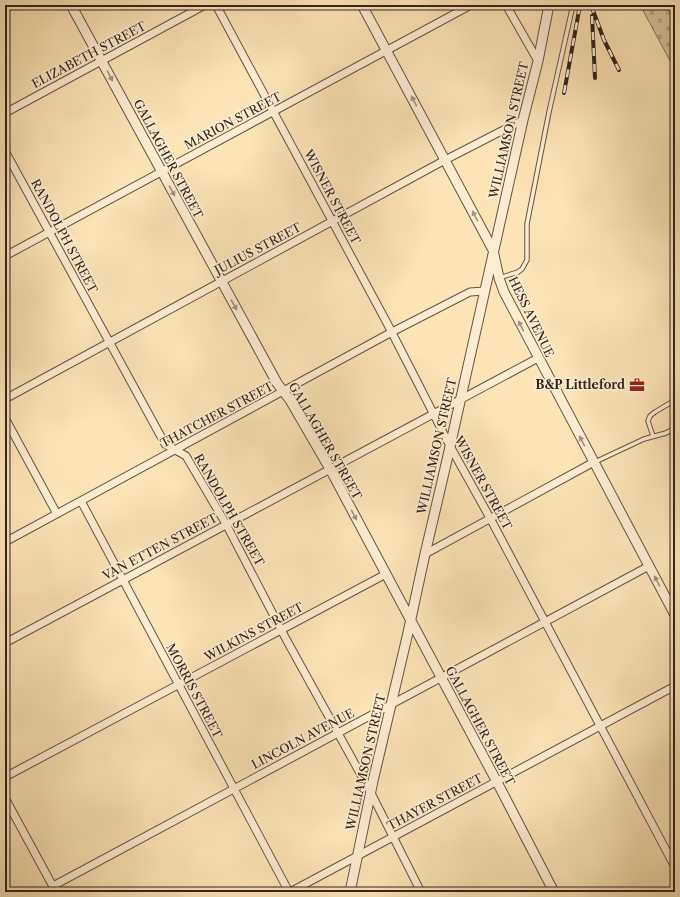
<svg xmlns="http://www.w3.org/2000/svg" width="680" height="897" font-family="'Libre Caslon Text',serif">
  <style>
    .cemetery { fill: url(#cemetery-stones); stroke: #84745c }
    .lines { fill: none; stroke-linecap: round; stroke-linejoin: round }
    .service-casing { stroke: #625542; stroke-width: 5.5 }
    .minor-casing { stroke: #625542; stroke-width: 9 }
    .tertiary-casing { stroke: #625542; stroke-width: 11 }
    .service { stroke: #fdedd0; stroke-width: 3.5 }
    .minor { stroke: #fdedd0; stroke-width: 7 }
    .tertiary { stroke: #fdedd0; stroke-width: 9 }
    .rail-casing { stroke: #2f251c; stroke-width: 4 }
    .rail { stroke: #fdedd0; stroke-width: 2.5; stroke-dasharray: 8; stroke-linecap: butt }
    .oneway { fill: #a0937f }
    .labels { text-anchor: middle; stroke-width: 3.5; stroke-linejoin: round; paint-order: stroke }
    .street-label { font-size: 12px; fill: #2f251c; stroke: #fdedd0 }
    .poi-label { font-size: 12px; font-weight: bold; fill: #2f251c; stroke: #fdedd0; text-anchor: end }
  </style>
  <defs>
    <pattern id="cemetery-stones" width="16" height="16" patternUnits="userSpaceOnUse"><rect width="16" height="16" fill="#d9c49c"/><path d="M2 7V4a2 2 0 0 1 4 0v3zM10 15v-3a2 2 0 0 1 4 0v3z" fill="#bba886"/></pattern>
  </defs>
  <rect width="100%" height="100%" fill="#fce4b6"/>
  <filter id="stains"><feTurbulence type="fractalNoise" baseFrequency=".005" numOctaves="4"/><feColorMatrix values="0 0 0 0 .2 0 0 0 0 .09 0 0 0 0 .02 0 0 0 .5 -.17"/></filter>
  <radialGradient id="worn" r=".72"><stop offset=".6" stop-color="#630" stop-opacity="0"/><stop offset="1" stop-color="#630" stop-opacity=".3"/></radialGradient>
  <path class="cemetery" d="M 640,5 L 675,5 L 675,70 Z"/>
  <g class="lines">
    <g class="service-casing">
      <path id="service" d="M 499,278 L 518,272 L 522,269 L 527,260 L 527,224 L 549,112 L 573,5
        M 653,436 L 648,421 L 650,416 L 655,412 L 675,400
        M 595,462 L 644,439 L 666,433 L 675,428"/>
    </g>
    <g class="minor-casing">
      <path id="minor" d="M 216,5 L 387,323 L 450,446 L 490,518 L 675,867
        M 506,5 L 538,61
        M 5,113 L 205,5
        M 5,151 L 165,444 L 186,456 L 226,524 L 286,639 L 371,793 L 421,892
        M 5,256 L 471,5
        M 5,399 L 445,160 L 523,120
        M 5,418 L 57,514
        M 81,501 L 289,892
        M 5,542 L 392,332 L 470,292 L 484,291
        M 425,554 L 594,462
        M 5,643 L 538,358
        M 5,777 L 386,574
        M 5,798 L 56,892
        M 53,886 L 649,566
        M 290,892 L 675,686"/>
    </g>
    <g class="tertiary-casing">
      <path id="tertiary" d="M 71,5 L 277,383 L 290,400 L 330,469 L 497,782 L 554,892
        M 362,5 L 493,250 L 499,278 L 504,292 L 675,615
        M 350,892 L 373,781 L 407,637 L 425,554 L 447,460 L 523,120 L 538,61 L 549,5"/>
    </g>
    <use href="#service" class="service"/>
    <use href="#minor" class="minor"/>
    <use href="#tertiary" class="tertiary"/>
    <g class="rail-casing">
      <path id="rail" d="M 591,5 L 604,40 L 619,70
        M 592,16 L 595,78
        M 564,93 L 580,5"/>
    </g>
    <use href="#rail" class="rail"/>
  </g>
  <defs><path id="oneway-solid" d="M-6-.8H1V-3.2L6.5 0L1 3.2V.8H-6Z"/></defs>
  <g class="oneway">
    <use href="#oneway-solid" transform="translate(110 76) rotate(62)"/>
    <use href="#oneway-solid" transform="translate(414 101) rotate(-118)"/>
    <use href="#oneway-solid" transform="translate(172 191) rotate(61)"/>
    <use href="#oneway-solid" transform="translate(475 216) rotate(-118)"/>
    <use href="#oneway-solid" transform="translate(234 305) rotate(61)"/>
    <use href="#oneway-solid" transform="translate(521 326) rotate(-117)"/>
    <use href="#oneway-solid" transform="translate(582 441) rotate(-118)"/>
    <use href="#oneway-solid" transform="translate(354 515) rotate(62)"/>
    <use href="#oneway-solid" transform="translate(657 581) rotate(-118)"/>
  </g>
  <defs>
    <g id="office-bare" transform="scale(1.2)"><path d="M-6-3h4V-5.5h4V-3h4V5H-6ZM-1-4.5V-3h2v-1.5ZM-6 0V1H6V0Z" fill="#8f2418" stroke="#fdedd0" stroke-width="2.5" paint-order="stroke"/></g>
  </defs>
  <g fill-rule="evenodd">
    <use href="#office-bare" x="637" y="385"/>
  </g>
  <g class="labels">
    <g class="street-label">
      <text transform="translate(89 55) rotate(-28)" y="4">ELIZABETH STREET</text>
      <text transform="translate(233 121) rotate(-28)" y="4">MARION STREET</text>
      <text transform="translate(509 130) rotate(-77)" y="4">WILLIAMSON STREET</text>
      <text transform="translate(168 159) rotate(62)" y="4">GALLAGHER STREET</text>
      <text transform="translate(332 197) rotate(62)" y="4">WISNER STREET</text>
      <text transform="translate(64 236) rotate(62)" y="4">RANDOLPH STREET</text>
      <text transform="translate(258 249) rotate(-28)" y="4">JULIUS STREET</text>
      <text transform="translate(531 317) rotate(64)" y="4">HESS AVENUE</text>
      <text transform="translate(217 415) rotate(-28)" y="4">THATCHER STREET</text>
      <text transform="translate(325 441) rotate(60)" y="4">GALLAGHER STREET</text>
      <text transform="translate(437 446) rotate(-77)" y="4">WILLIAMSON STREET</text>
      <text transform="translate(483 483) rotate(61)" y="4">WISNER STREET</text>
      <text transform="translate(229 510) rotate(60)" y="4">RANDOLPH STREET</text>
      <text transform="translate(160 547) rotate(-28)" y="4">VAN ETTEN STREET</text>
      <text transform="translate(254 632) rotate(-28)" y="4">WILKINS STREET</text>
      <text transform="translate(194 691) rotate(62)" y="4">MORRIS STREET</text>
      <text transform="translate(480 726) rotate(62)" y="4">GALLAGHER STREET</text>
      <text transform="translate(303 739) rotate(-28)" y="4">LINCOLN AVENUE</text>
      <text transform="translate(366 762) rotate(-77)" y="4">WILLIAMSON STREET</text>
      <text transform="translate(435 802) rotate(-28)" y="4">THAYER STREET</text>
    </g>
    <g class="poi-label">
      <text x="625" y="389">B&amp;P Littleford</text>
    </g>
  </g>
  <rect width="680" height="897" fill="none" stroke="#fce4b6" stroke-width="20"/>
  <rect x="6" y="6" width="668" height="885" fill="none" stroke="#2f251c" stroke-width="2"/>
  <rect x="10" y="10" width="660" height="877" fill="none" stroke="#2f251c"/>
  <rect width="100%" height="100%" filter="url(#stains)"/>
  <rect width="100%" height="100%" fill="url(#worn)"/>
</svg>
